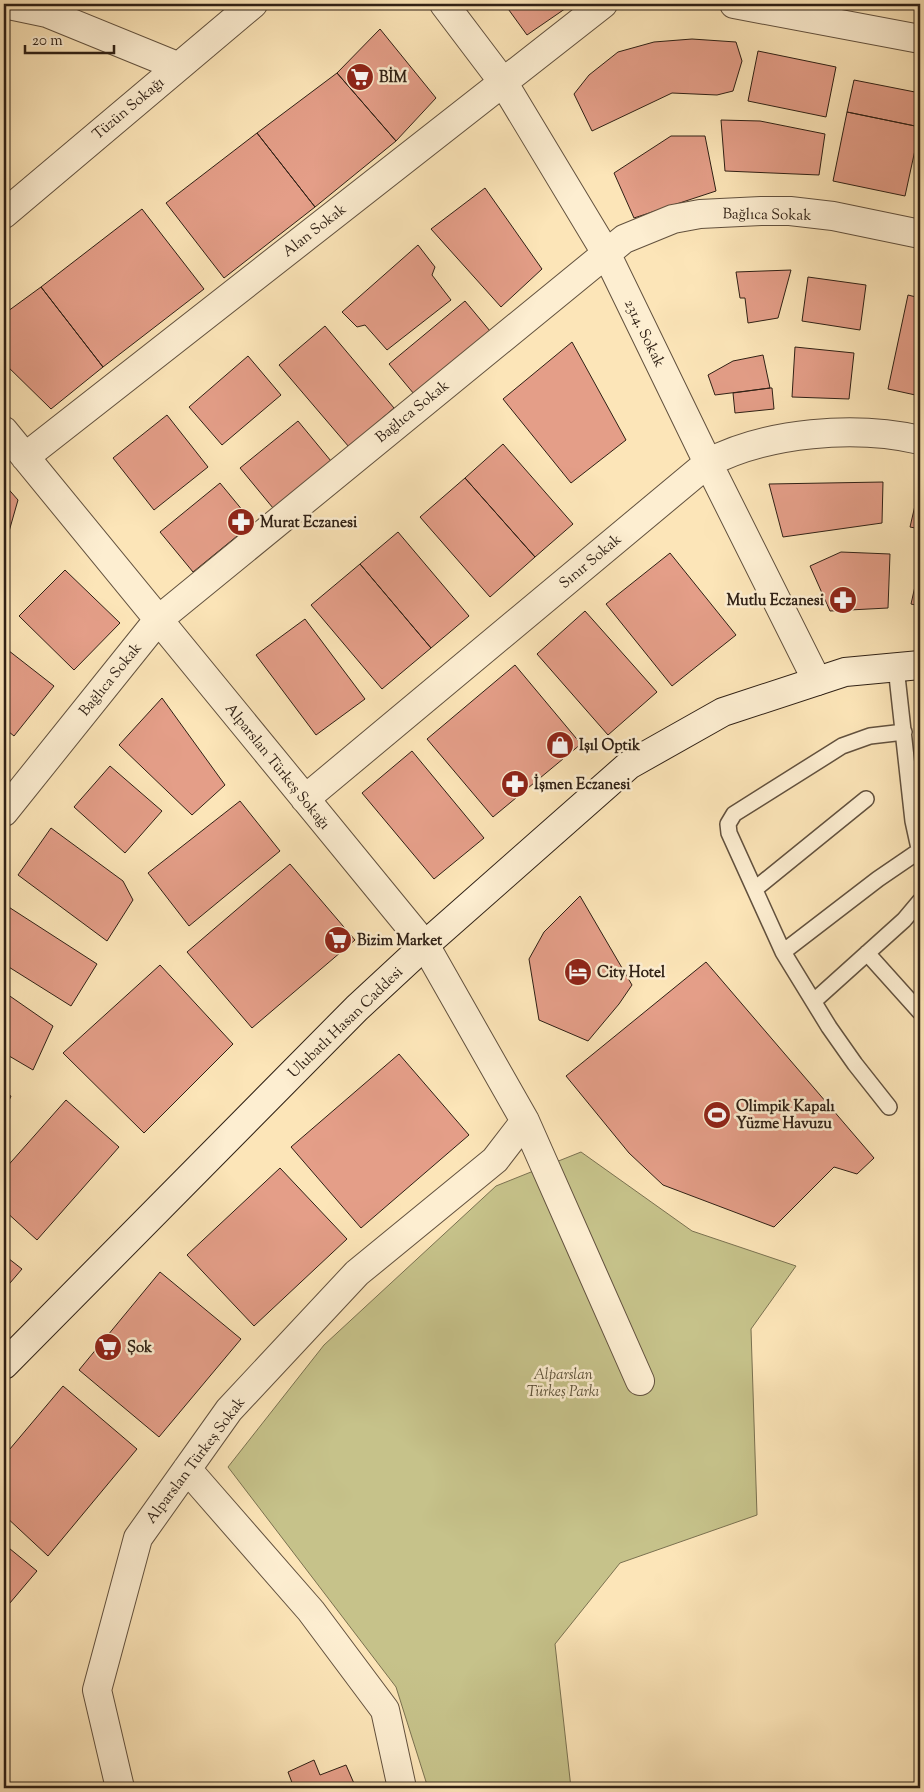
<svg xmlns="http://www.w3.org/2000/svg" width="924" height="1792" font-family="'Sorts Mill Goudy',serif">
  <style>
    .green { fill: #c6c28a; stroke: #7a7150 }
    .building { fill: #e49e88; stroke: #2f2015 }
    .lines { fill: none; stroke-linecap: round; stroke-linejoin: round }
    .lane-casing { stroke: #62513e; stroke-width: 18 }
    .street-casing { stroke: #62513e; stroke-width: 30 }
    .secondary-casing { stroke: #2f2015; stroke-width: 30 }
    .lane { stroke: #fdeed1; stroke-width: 15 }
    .street { stroke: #fdeed1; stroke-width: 28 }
    .secondary { stroke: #fdeed1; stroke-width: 28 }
    .labels { text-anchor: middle; stroke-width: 5; stroke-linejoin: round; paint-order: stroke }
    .poi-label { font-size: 15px; font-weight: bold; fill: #2f2015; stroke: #fdeed1; text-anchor: start }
    .street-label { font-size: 15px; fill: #2f2015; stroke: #fdeed1 }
    .park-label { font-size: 15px; font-style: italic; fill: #5c5138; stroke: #fdeed1 }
  </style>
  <rect width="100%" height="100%" fill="#fce5b8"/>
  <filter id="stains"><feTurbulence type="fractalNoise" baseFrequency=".004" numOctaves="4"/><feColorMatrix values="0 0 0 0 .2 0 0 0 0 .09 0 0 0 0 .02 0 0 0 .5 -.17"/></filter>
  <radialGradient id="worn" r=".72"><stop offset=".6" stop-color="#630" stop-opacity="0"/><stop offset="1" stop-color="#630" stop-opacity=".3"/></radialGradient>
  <path class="green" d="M 581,1152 L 692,1231 L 796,1266 L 751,1329 L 757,1515 L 620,1563 L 555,1644 L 571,1788 L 428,1788 L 396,1687 L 228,1467 L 324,1345 L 496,1186 Z"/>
  <path class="building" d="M 510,4 L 572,4 L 527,35 L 506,6 Z
    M 380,29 L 436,98 L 396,141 L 337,73 Z
    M 692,39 L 736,42 L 742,61 L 733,91 L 717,95 L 672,93 L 592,131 L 574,94 L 589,75 L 618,52 L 654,42 Z
    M 758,51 L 836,67 L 826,117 L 748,101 Z
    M 337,73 L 396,141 L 315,207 L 257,133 Z
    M 854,80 L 920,93 L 920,127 L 847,112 Z
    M 847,112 L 920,127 L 905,196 L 833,181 Z
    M 721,120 L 760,121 L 825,134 L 819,175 L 725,171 Z
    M 257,133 L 315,207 L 224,278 L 166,203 Z
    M 671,136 L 705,136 L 716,191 L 634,218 L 614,173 Z
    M 485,188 L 542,269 L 501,307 L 431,229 Z
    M 142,209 L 204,289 L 103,367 L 41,287 Z
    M 418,245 L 435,267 L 432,275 L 451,300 L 387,350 L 365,325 L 357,327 L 342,312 Z
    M 791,270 L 778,318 L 748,323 L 745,298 L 740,298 L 736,272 Z
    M 808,277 L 866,285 L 860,330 L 802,321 Z
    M 41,287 L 103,367 L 51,409 L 4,363 L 4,314 Z
    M 908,295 L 920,298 L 920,396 L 888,389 Z
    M 465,301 L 490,331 L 414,394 L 389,364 Z
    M 325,326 L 394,408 L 349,447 L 279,365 Z
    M 572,342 L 626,440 L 571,483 L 503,399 Z
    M 795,347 L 854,353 L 849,399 L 792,397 Z
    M 763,355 L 770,388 L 715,395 L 708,375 L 733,361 Z
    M 248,356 L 281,395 L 222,445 L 189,407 Z
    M 770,388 L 772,388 L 774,409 L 735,413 L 733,393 Z
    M 167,415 L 208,467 L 154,510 L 113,458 Z
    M 298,421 L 331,461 L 273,508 L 240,468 Z
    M 503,444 L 573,524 L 535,557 L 465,478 Z
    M 465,478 L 535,557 L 490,597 L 420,517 Z
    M 883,482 L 882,523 L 783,537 L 769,484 Z
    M 220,483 L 253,523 L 193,572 L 160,532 Z
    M 4,484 L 18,500 L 4,549 Z
    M 920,484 L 920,529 L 910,527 Z
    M 398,532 L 469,616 L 431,648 L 360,564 Z
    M 841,552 L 890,554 L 888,608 L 830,611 L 810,566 Z
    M 670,553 L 736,635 L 672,686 L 606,604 Z
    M 360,564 L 431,648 L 382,689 L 311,605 Z
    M 920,564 L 920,606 L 911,604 Z
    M 65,570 L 120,623 L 74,670 L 19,616 Z
    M 585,611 L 657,692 L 608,735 L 537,654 Z
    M 305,619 L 365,699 L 316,735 L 256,655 Z
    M 4,647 L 54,686 L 14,736 L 4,728 Z
    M 515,665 L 581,744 L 493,817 L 427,739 Z
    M 162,698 L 225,785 L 192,815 L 119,745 Z
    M 412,751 L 484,838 L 434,879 L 362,793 Z
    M 110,766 L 162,811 L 125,853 L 74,807 Z
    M 240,801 L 280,851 L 189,926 L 148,873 Z
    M 51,828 L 123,881 L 133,900 L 107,941 L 18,875 Z
    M 290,864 L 355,940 L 252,1028 L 187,952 Z
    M 580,896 L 632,985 L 619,1004 L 588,1041 L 539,1020 L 529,959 L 544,932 Z
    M 4,904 L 97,964 L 71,1006 L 4,964 Z
    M 706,962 L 874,1158 L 857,1174 L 834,1167 L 774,1227 L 663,1185 L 629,1153 L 566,1076 Z
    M 160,965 L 233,1044 L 144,1133 L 63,1053 Z
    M 4,992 L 53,1026 L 33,1070 L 4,1053 Z
    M 399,1054 L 469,1135 L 361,1228 L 291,1147 Z
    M 4,1093 L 11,1096 L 4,1112 Z
    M 66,1100 L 119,1147 L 37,1240 L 4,1210 L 4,1170 Z
    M 280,1168 L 347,1239 L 254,1326 L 187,1255 Z
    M 4,1255 L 22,1269 L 4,1290 Z
    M 160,1272 L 241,1339 L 159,1437 L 79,1370 Z
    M 63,1386 L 137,1449 L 48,1556 L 4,1515 L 4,1456 Z
    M 4,1544 L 37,1571 L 4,1610 Z
    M 314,1760 L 320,1775 L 346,1765 L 356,1788 L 294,1788 L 288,1772 Z"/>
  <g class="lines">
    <g class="lane-casing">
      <path id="lane" d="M 896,667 L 913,821 L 920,853
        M 755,889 L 866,799
        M 783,952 L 878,879 L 919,851
        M 867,953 L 920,1012
        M 814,1001 L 904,920 L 920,901
        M 889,1107 L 855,1064 L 829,1027 L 783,952 L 729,833 L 728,824 L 734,814 L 842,746 L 870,736 L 904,732"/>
    </g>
    <g class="street-casing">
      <path id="street" d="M 4,4 L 47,13 L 177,66
        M 444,4 L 503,82 L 606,253 L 708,463 L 817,681
        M 734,4 L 920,39
        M 4,214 L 253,4
        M 4,431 L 425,945 L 525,1121 L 640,1381
        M 25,457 L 603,4
        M 305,799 L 708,463 C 767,432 855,425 920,440
        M 4,812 L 158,620 L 624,239 L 673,219 L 700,214 L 761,211 L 790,211 L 833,216 L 920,234
        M 187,1469 L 311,1611 L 385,1710 L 402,1788
        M 120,1788 L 97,1690 L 138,1538 L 229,1410 L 357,1273 L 495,1160 L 525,1121"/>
    </g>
    <g class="secondary-casing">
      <path id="secondary" d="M 4,1365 L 357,1008 L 425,945 L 629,765 L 723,712 L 845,672 L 920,665"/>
    </g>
    <use href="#lane" class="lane"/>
    <use href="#street" class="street"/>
    <use href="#secondary" class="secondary"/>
  </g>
  <defs>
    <g id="supermarket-disc" transform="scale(1.4375)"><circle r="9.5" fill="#8f2418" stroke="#fdeed1"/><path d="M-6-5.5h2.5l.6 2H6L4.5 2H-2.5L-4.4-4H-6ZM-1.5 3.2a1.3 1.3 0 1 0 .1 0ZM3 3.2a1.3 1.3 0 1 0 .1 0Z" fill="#fff"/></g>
    <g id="pharmacy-disc" transform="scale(1.4375)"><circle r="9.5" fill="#8f2418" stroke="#fdeed1"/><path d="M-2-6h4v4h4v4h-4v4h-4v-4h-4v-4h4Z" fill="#fff"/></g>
    <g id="shop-disc" transform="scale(1.4375)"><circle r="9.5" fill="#8f2418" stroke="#fdeed1"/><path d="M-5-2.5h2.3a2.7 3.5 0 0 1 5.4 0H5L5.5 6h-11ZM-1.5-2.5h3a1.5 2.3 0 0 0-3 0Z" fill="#fff"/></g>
    <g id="hotel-disc" transform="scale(1.4375)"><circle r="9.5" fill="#8f2418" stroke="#fdeed1"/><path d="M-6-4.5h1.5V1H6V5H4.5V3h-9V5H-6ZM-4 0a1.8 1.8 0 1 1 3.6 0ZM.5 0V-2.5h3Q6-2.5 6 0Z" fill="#fff"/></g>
    <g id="stadium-disc" transform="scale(1.4375)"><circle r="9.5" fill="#8f2418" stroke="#fdeed1"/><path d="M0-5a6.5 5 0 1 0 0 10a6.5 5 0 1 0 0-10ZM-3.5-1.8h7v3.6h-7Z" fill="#fff"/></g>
  </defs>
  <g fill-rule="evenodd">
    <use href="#supermarket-disc" x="360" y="77"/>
    <use href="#pharmacy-disc" x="241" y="522"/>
    <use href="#pharmacy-disc" x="843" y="600"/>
    <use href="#shop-disc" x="560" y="745"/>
    <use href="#pharmacy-disc" x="515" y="784"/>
    <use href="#supermarket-disc" x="338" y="940"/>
    <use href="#hotel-disc" x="578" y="972"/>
    <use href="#stadium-disc" x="717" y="1115"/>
    <use href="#supermarket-disc" x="108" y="1347"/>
  </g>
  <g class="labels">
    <g class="poi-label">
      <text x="379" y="82">BİM</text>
      <text x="260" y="527">Murat Eczanesi</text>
      <text x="824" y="605" text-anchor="end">Mutlu Eczanesi</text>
      <text x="579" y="750">Işıl Optik</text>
      <text x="534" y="789">İşmen Eczanesi</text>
      <text x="357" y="945">Bizim Market</text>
      <text x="597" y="977">City Hotel</text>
      <text x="736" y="1111">Olimpik Kapalı<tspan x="736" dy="17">Yüzme Havuzu</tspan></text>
      <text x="127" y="1352">Şok</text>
    </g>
    <g class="street-label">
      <text transform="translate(128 108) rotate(-40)" y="5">Tüzün Sokağı</text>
      <text transform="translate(767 214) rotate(1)" y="5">Bağlıca Sokak</text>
      <text transform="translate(314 230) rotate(-38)" y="5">Alan Sokak</text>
      <text transform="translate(645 333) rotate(64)" y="5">2314. Sokak</text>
      <text transform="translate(412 411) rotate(-39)" y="5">Bağlıca Sokak</text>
      <text transform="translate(590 561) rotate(-40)" y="5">Sınır Sokak</text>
      <text transform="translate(110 679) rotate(-51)" y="5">Bağlıca Sokak</text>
      <text transform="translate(278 766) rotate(51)" y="5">Alparslan Türkeş Sokağı</text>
      <text transform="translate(345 1022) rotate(-44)" y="5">Ulubatlı Hasan Caddesi</text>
      <text transform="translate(195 1460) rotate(-53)" y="5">Alparslan Türkeş Sokak</text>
    </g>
    <g class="park-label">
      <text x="563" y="1379">Alparslan<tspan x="563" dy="17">Türkeş Parkı</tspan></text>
    </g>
  </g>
  <rect width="924" height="1792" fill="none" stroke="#fce5b8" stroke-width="20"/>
  <rect x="5" y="5" width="914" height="1782" fill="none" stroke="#2f2015" stroke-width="2.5"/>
  <rect x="10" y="10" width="904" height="1772" fill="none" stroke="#2f2015"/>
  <path d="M25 45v8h89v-8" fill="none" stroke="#2f2015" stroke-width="2.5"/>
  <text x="32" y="45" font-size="15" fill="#2f2015" stroke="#fdeed1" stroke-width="4" paint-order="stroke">20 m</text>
  <rect width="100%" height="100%" filter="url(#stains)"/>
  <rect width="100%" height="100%" fill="url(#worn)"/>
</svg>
